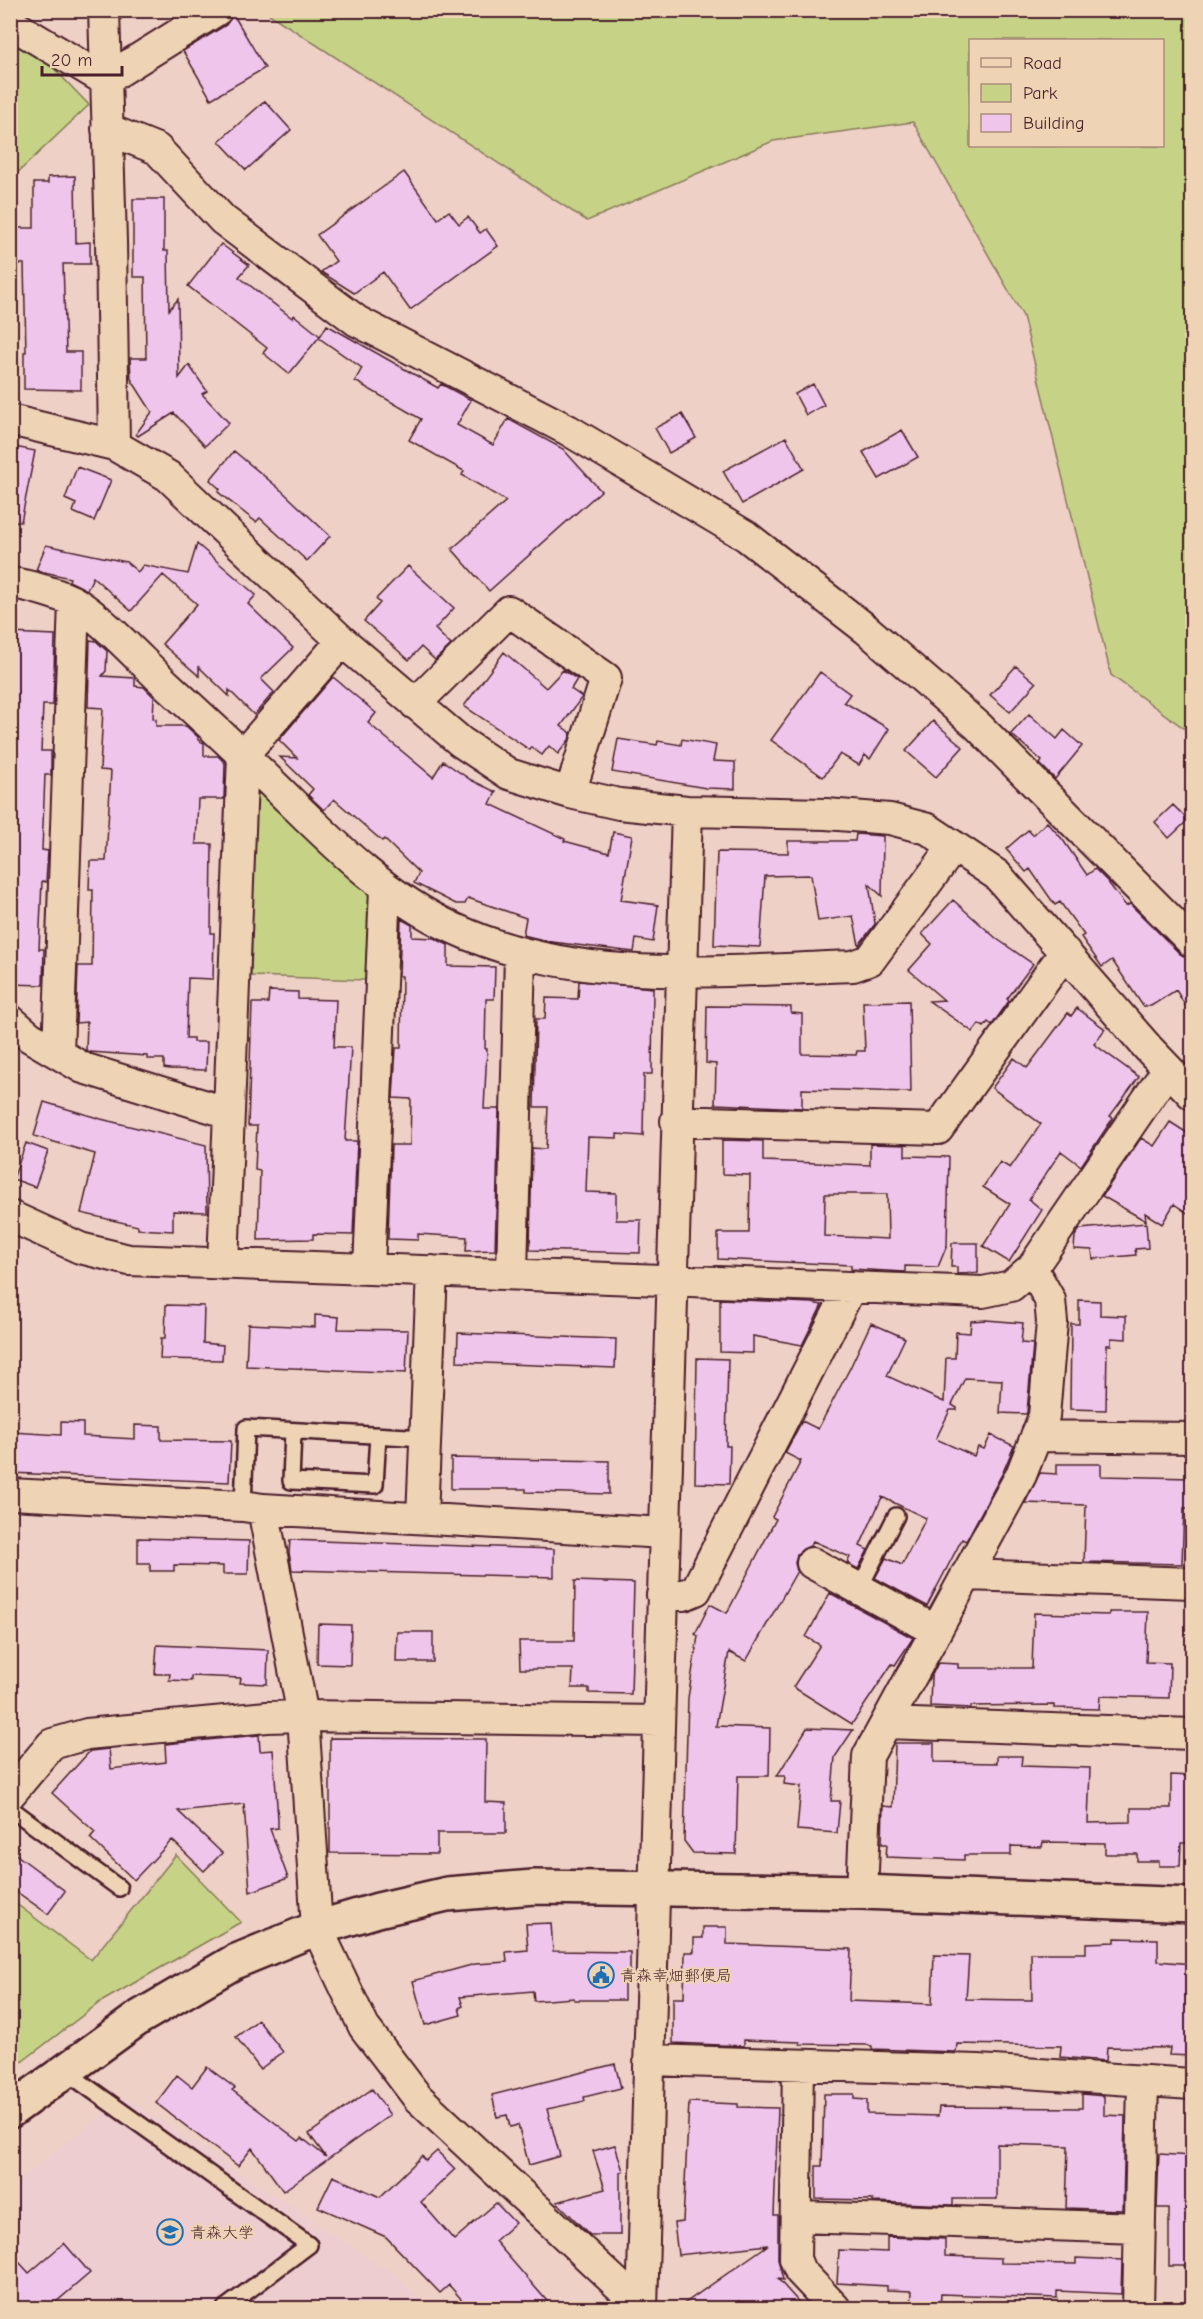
<svg xmlns="http://www.w3.org/2000/svg" width="1203" height="2319" font-family="'Comic Neue','Klee One',sans-serif">
  <style>
    .built { fill: #eecdd1 }
    .green { fill: #c6d387; stroke: #887959; stroke-width: 1.5; fill-rule: evenodd }
    .building { fill: #efc5ec; stroke: #4a1f2b; stroke-width: 1.5; fill-rule: evenodd }
    .lines { fill: none; stroke-linecap: round; stroke-linejoin: round }
    .service-casing { stroke: #4a1f2b; stroke-width: 20 }
    .minor-casing { stroke: #4a1f2b; stroke-width: 34 }
    .tertiary-casing { stroke: #4a1f2b; stroke-width: 38 }
    .service { stroke: #eed4b5; stroke-width: 15 }
    .minor { stroke: #eed4b5; stroke-width: 30 }
    .tertiary { stroke: #eed4b5; stroke-width: 33 }
    .labels { text-anchor: middle; stroke-width: 4.5; stroke-linejoin: round; paint-order: stroke }
    .poi-label { font-size: 16px; fill: #4a1f2b; stroke: #eed4b5; text-anchor: start }
  </style>
  <rect width="100%" height="100%" fill="#eed0c6"/>
  <filter id="ink" filterUnits="userSpaceOnUse"><feTurbulence type="fractalNoise" baseFrequency=".0167" numOctaves="2"/><feDisplacementMap in="SourceGraphic" scale="12" xChannelSelector="R" yChannelSelector="G"/><feConvolveMatrix kernelMatrix="1 2 1 2 8 2 1 2 1" color-interpolation-filters="sRGB"/></filter>
  <g filter="url(#ink)">
    <path class="built" d="M 124,2097 L 398,2277 L 428,2308 L 11,2308 L 11,2187 Z"/>
    <path class="green" d="M 275,10 L 1192,11 L 1192,734 L 1111,675 L 1023,316 L 913,122 L 773,141 L 587,221 L 269,14 ZM 970,40 L 1162,40 L 1162,146 L 970,146 Z
      M 21,34 L 89,105 L 11,179 L 11,48 Z
      M 255,793 L 269,796 L 370,885 L 365,980 L 251,976 Z
      M 176,1855 L 241,1922 L 99,2003 L 11,2070 L 11,1900 L 91,1960 Z"/>
    <path class="building" d="M 233,14 L 265,68 L 211,99 L 183,51 L 226,25 Z
      M 265,101 L 291,130 L 246,170 L 219,141 Z
      M 404,172 L 438,219 L 449,211 L 459,224 L 468,217 L 480,233 L 486,229 L 498,246 L 410,310 L 383,272 L 354,293 L 321,272 L 336,261 L 317,235 Z
      M 75,176 L 76,243 L 90,242 L 90,264 L 63,264 L 66,352 L 81,352 L 81,390 L 24,389 L 24,352 L 26,352 L 24,264 L 17,264 L 17,228 L 34,228 L 34,183 L 48,183 L 48,177 Z
      M 133,199 L 164,199 L 164,251 L 168,251 L 169,310 L 178,299 L 179,378 L 189,365 L 207,391 L 202,394 L 229,423 L 205,446 L 174,413 L 138,436 L 136,434 L 152,412 L 131,379 L 130,358 L 146,358 L 145,277 L 133,277 Z
      M 221,244 L 249,265 L 239,277 L 292,318 L 294,315 L 320,336 L 289,374 L 263,353 L 267,348 L 188,286 Z
      M 327,325 L 438,388 L 441,384 L 471,400 L 457,425 L 493,445 L 508,419 L 563,449 L 601,491 L 489,591 L 452,549 L 506,501 L 462,475 L 464,471 L 409,440 L 421,419 L 355,381 L 362,368 L 319,338 Z
      M 813,384 L 824,405 L 806,415 L 795,394 Z
      M 682,414 L 696,438 L 669,453 L 655,428 Z
      M 902,430 L 918,457 L 879,479 L 863,452 Z
      M 786,437 L 804,469 L 742,504 L 723,471 Z
      M 10,446 L 35,451 L 21,522 L 10,521 Z
      M 234,451 L 282,491 L 330,536 L 307,561 L 260,518 L 256,522 L 218,492 L 220,489 L 210,480 Z
      M 77,467 L 111,480 L 94,521 L 73,512 L 76,504 L 65,499 Z
      M 197,544 L 256,595 L 248,604 L 293,648 L 261,679 L 274,692 L 254,715 L 229,690 L 229,696 L 199,667 L 199,676 L 162,644 L 197,604 L 163,575 L 131,611 L 93,577 L 87,590 L 69,581 L 70,578 L 36,570 L 46,545 L 126,562 L 138,572 L 143,565 L 188,574 Z
      M 408,566 L 454,608 L 435,629 L 451,645 L 435,660 L 421,647 L 409,660 L 364,621 L 380,603 L 376,599 Z
      M 10,633 L 55,635 L 55,638 L 53,705 L 43,705 L 41,751 L 51,751 L 51,775 L 45,775 L 42,850 L 48,851 L 46,882 L 42,881 L 39,949 L 44,949 L 43,985 L 10,984 Z
      M 90,640 L 96,641 L 107,651 L 106,671 L 102,676 L 135,678 L 135,686 L 144,687 L 154,697 L 153,718 L 156,719 L 156,726 L 186,726 L 198,737 L 198,740 L 204,743 L 204,756 L 218,756 L 225,763 L 224,799 L 198,799 L 196,844 L 212,844 L 211,933 L 214,933 L 213,979 L 188,978 L 186,1038 L 193,1038 L 193,1042 L 207,1042 L 206,1070 L 170,1069 L 164,1068 L 164,1059 L 147,1059 L 147,1056 L 90,1052 L 86,1050 L 87,1022 L 76,1023 L 78,966 L 92,966 L 93,890 L 89,890 L 90,861 L 106,861 L 111,771 L 100,770 L 103,708 L 88,707 Z
      M 504,652 L 546,688 L 563,670 L 577,679 L 571,689 L 582,697 L 561,726 L 571,733 L 569,740 L 558,754 L 549,746 L 542,755 L 531,747 L 530,750 L 464,706 Z
      M 1016,666 L 1036,683 L 1010,712 L 990,695 Z
      M 820,672 L 850,694 L 844,702 L 889,729 L 870,759 L 865,755 L 859,765 L 840,754 L 823,777 L 771,740 Z
      M 333,677 L 376,713 L 368,723 L 433,777 L 443,761 L 471,780 L 496,792 L 490,804 L 565,839 L 564,841 L 609,853 L 613,832 L 632,836 L 621,900 L 658,905 L 653,942 L 636,939 L 634,952 L 552,942 L 523,935 L 526,918 L 468,898 L 465,904 L 456,904 L 414,883 L 419,873 L 384,839 L 382,841 L 334,799 L 324,810 L 308,795 L 313,789 L 280,757 L 297,758 L 279,740 Z
      M 1029,714 L 1057,739 L 1064,730 L 1082,746 L 1055,779 L 1040,764 L 1042,761 L 1011,734 Z
      M 933,721 L 963,747 L 936,777 L 906,751 Z
      M 618,739 L 657,745 L 658,741 L 681,745 L 682,739 L 716,745 L 713,761 L 735,762 L 735,789 L 706,788 L 612,772 Z
      M 1173,805 L 1188,820 L 1169,838 L 1155,822 Z
      M 1047,822 L 1063,840 L 1087,875 L 1095,869 L 1107,881 L 1126,906 L 1130,904 L 1180,954 L 1190,959 L 1192,962 L 1192,1017 L 1176,990 L 1151,1006 L 1143,1006 L 1112,960 L 1102,967 L 1081,937 L 1084,935 L 1060,902 L 1055,905 L 1030,869 L 1026,872 L 1006,849 L 1028,830 L 1033,835 Z
      M 856,834 L 883,836 L 882,896 L 869,884 L 875,924 L 859,945 L 853,916 L 818,921 L 811,875 L 765,876 L 760,947 L 714,945 L 717,852 L 788,853 L 788,841 L 855,841 Z
      M 953,900 L 997,939 L 1033,964 L 1007,999 L 1009,1001 L 992,1025 L 988,1022 L 984,1027 L 979,1024 L 973,1032 L 929,1001 L 944,1000 L 909,970 L 932,944 L 922,934 Z
      M 401,919 L 412,925 L 412,937 L 434,938 L 448,945 L 448,966 L 495,967 L 494,999 L 486,999 L 485,1049 L 487,1049 L 484,1109 L 499,1109 L 495,1250 L 466,1251 L 467,1237 L 418,1234 L 418,1240 L 388,1239 L 391,1145 L 410,1145 L 411,1099 L 393,1098 L 396,1048 L 401,1048 L 402,976 L 399,976 Z
      M 579,981 L 653,988 L 652,1074 L 644,1074 L 643,1136 L 617,1134 L 617,1138 L 588,1137 L 586,1192 L 616,1193 L 616,1220 L 641,1220 L 640,1253 L 530,1250 L 532,1148 L 546,1149 L 548,1107 L 534,1107 L 536,1019 L 545,1019 L 546,998 L 578,999 Z
      M 269,991 L 298,992 L 298,999 L 336,1000 L 334,1047 L 351,1047 L 345,1141 L 357,1141 L 353,1235 L 313,1234 L 313,1239 L 258,1240 L 260,1171 L 255,1170 L 257,1126 L 248,1126 L 252,1003 L 268,1003 Z
      M 909,1001 L 911,1092 L 802,1089 L 802,1108 L 715,1104 L 716,1064 L 706,1063 L 707,1006 L 791,1007 L 791,1013 L 802,1014 L 802,1054 L 856,1055 L 857,1051 L 865,1051 L 863,1002 Z
      M 1077,1008 L 1105,1029 L 1094,1044 L 1139,1077 L 1110,1116 L 1113,1118 L 1081,1166 L 1061,1151 L 1029,1199 L 1042,1210 L 1009,1262 L 983,1246 L 1010,1204 L 983,1187 L 1000,1162 L 1010,1168 L 1041,1124 L 992,1088 L 1014,1058 L 1027,1068 L 1068,1013 L 1071,1016 Z
      M 44,1102 L 101,1119 L 206,1145 L 207,1212 L 173,1211 L 173,1231 L 138,1229 L 138,1226 L 81,1213 L 95,1154 L 34,1136 Z
      M 1170,1122 L 1192,1136 L 1192,1216 L 1174,1204 L 1162,1224 L 1145,1213 L 1146,1221 L 1102,1196 L 1141,1138 L 1154,1146 Z
      M 722,1140 L 763,1141 L 763,1161 L 870,1165 L 870,1144 L 905,1145 L 905,1156 L 949,1157 L 947,1245 L 938,1267 L 905,1266 L 905,1272 L 851,1269 L 851,1265 L 718,1259 L 718,1233 L 749,1233 L 750,1175 L 722,1174 ZM 825,1194 L 887,1194 L 888,1239 L 824,1236 Z
      M 26,1143 L 48,1151 L 35,1187 L 13,1179 Z
      M 1146,1223 L 1148,1248 L 1135,1249 L 1136,1255 L 1093,1259 L 1092,1250 L 1074,1249 L 1075,1236 L 1080,1229 Z
      M 952,1243 L 978,1243 L 978,1273 L 957,1274 L 957,1267 L 951,1267 Z
      M 720,1299 L 812,1303 L 822,1305 L 802,1345 L 753,1336 L 753,1353 L 720,1352 Z
      M 1079,1300 L 1100,1301 L 1100,1315 L 1126,1316 L 1126,1339 L 1111,1338 L 1111,1345 L 1107,1345 L 1106,1410 L 1070,1409 L 1071,1324 L 1079,1324 Z
      M 166,1305 L 204,1306 L 203,1343 L 223,1345 L 222,1360 L 160,1359 L 161,1338 L 165,1338 Z
      M 315,1315 L 339,1317 L 338,1329 L 408,1330 L 406,1373 L 246,1366 L 248,1324 L 315,1327 Z
      M 986,1320 L 1023,1323 L 1021,1343 L 1033,1344 L 1027,1412 L 1026,1414 L 1000,1413 L 1002,1380 L 965,1378 L 952,1405 L 957,1408 L 957,1410 L 950,1410 L 936,1439 L 974,1456 L 978,1447 L 984,1449 L 991,1435 L 1014,1446 L 1003,1472 L 966,1541 L 962,1539 L 927,1606 L 875,1578 L 886,1558 L 902,1565 L 926,1518 L 882,1497 L 860,1546 L 868,1550 L 858,1569 L 847,1563 L 850,1557 L 813,1541 L 810,1546 L 803,1549 L 797,1554 L 795,1563 L 797,1571 L 746,1661 L 729,1652 L 716,1726 L 770,1728 L 769,1776 L 738,1776 L 736,1854 L 693,1853 L 684,1841 L 688,1698 L 698,1636 L 695,1634 L 710,1604 L 727,1613 L 776,1519 L 772,1517 L 801,1461 L 785,1453 L 802,1421 L 818,1429 L 850,1368 L 871,1323 L 905,1338 L 887,1376 L 944,1402 L 946,1358 L 955,1358 L 956,1332 L 970,1333 L 971,1321 Z
      M 458,1333 L 616,1339 L 615,1368 L 457,1362 Z
      M 697,1358 L 728,1359 L 726,1446 L 730,1446 L 729,1484 L 695,1483 Z
      M 61,1422 L 83,1423 L 83,1436 L 135,1439 L 135,1425 L 161,1426 L 161,1440 L 231,1441 L 229,1482 L 10,1473 L 12,1432 L 61,1435 Z
      M 451,1458 L 609,1461 L 609,1494 L 526,1492 L 526,1489 L 451,1489 Z
      M 1057,1464 L 1101,1464 L 1101,1476 L 1192,1478 L 1192,1508 L 1184,1508 L 1182,1564 L 1084,1562 L 1086,1505 L 1025,1503 L 1040,1473 L 1057,1474 Z
      M 138,1538 L 249,1541 L 248,1574 L 223,1574 L 223,1566 L 174,1565 L 174,1571 L 150,1571 L 150,1564 L 138,1564 Z
      M 290,1540 L 554,1549 L 554,1577 L 292,1570 L 289,1553 Z
      M 575,1581 L 634,1583 L 631,1694 L 589,1693 L 589,1688 L 572,1688 L 573,1669 L 520,1669 L 519,1641 L 574,1641 Z
      M 830,1593 L 913,1638 L 895,1665 L 892,1664 L 852,1724 L 793,1687 L 820,1645 L 806,1637 Z
      M 1109,1612 L 1148,1612 L 1146,1662 L 1170,1663 L 1169,1698 L 1100,1696 L 1099,1709 L 1054,1708 L 1054,1705 L 971,1706 L 971,1708 L 930,1706 L 931,1677 L 938,1663 L 958,1664 L 958,1668 L 1032,1668 L 1034,1613 L 1109,1615 Z
      M 318,1624 L 351,1625 L 350,1665 L 317,1664 Z
      M 397,1632 L 433,1632 L 433,1662 L 396,1662 Z
      M 157,1645 L 268,1650 L 267,1684 L 240,1683 L 241,1678 L 191,1676 L 191,1681 L 169,1680 L 170,1674 L 155,1674 Z
      M 807,1728 L 853,1730 L 835,1757 L 831,1801 L 840,1801 L 837,1833 L 797,1830 L 801,1786 L 784,1784 L 785,1776 L 777,1776 Z
      M 259,1735 L 260,1751 L 273,1750 L 278,1819 L 278,1828 L 270,1829 L 288,1878 L 250,1892 L 244,1804 L 178,1811 L 222,1853 L 204,1871 L 172,1840 L 134,1880 L 90,1838 L 95,1832 L 52,1793 L 90,1751 L 109,1749 L 111,1769 L 166,1762 L 165,1744 Z
      M 330,1738 L 486,1739 L 485,1802 L 506,1803 L 506,1833 L 437,1833 L 437,1854 L 330,1853 Z
      M 895,1743 L 934,1743 L 934,1762 L 997,1763 L 997,1756 L 1022,1756 L 1021,1766 L 1090,1768 L 1088,1823 L 1131,1822 L 1131,1808 L 1171,1808 L 1171,1775 L 1192,1776 L 1192,1843 L 1181,1843 L 1180,1866 L 1159,1866 L 1159,1861 L 1137,1861 L 1137,1854 L 1105,1854 L 1105,1843 L 1043,1842 L 1042,1847 L 1011,1846 L 1011,1855 L 964,1855 L 964,1860 L 886,1857 L 887,1844 L 882,1844 L 883,1806 L 893,1807 Z
      M 10,1850 L 65,1891 L 48,1914 L 10,1887 Z
      M 551,1923 L 553,1951 L 630,1952 L 630,1973 L 624,1973 L 624,2000 L 574,2000 L 574,1998 L 534,2001 L 533,1991 L 460,1997 L 463,2006 L 459,2008 L 461,2015 L 425,2025 L 413,1981 L 475,1964 L 507,1962 L 506,1952 L 528,1950 L 526,1924 Z
      M 703,1927 L 727,1927 L 727,1944 L 851,1949 L 849,2001 L 932,2004 L 934,1955 L 969,1956 L 966,1999 L 1032,2000 L 1031,1953 L 1086,1953 L 1086,1943 L 1115,1942 L 1115,1938 L 1158,1939 L 1158,1961 L 1192,1964 L 1192,2056 L 1169,2055 L 1170,2048 L 1107,2047 L 1106,2061 L 1060,2057 L 1061,2046 L 957,2044 L 956,2052 L 872,2049 L 872,2046 L 867,2045 L 800,2044 L 800,2042 L 744,2040 L 744,2046 L 673,2043 L 673,1998 L 684,1998 L 685,1952 L 694,1952 L 694,1938 L 703,1938 Z
      M 258,2020 L 283,2052 L 260,2069 L 236,2037 Z
      M 615,2064 L 621,2088 L 584,2097 L 585,2101 L 547,2109 L 560,2156 L 529,2165 L 518,2125 L 510,2127 L 507,2115 L 497,2117 L 492,2095 Z
      M 207,2067 L 235,2088 L 232,2090 L 299,2141 L 302,2138 L 326,2157 L 309,2134 L 372,2089 L 390,2115 L 283,2191 L 252,2148 L 238,2166 L 156,2103 L 177,2075 L 192,2087 Z
      M 824,2094 L 854,2094 L 854,2099 L 867,2100 L 867,2114 L 938,2116 L 939,2107 L 1082,2108 L 1082,2094 L 1104,2096 L 1104,2115 L 1125,2116 L 1123,2210 L 1066,2208 L 1068,2146 L 997,2144 L 997,2199 L 953,2199 L 953,2205 L 873,2202 L 873,2200 L 816,2199 L 816,2166 L 822,2166 Z
      M 689,2102 L 738,2104 L 738,2107 L 778,2108 L 774,2215 L 778,2215 L 778,2259 L 783,2280 L 778,2279 L 804,2308 L 745,2308 L 739,2301 L 729,2308 L 678,2308 L 768,2245 L 678,2255 L 674,2223 L 683,2222 Z
      M 615,2145 L 623,2171 L 620,2172 L 620,2235 L 590,2235 L 557,2202 L 605,2189 L 593,2151 Z
      M 437,2151 L 455,2169 L 421,2202 L 454,2240 L 496,2203 L 515,2223 L 495,2241 L 553,2308 L 469,2308 L 449,2285 L 440,2293 L 386,2237 L 318,2207 L 333,2176 L 380,2197 L 422,2156 L 426,2161 Z
      M 1159,2154 L 1192,2156 L 1192,2266 L 1169,2266 L 1169,2208 L 1157,2208 Z
      M 887,2237 L 945,2239 L 945,2256 L 1001,2258 L 1001,2263 L 1076,2264 L 1076,2258 L 1122,2260 L 1121,2294 L 1057,2291 L 1057,2298 L 941,2294 L 940,2308 L 911,2308 L 912,2291 L 887,2290 L 887,2286 L 837,2283 L 839,2250 L 887,2252 Z
      M 64,2243 L 90,2273 L 49,2308 L 10,2308 L 10,2252 L 29,2273 Z"/>
    <g class="lines">
      <g class="service-casing">
        <path id="service" d="M 293,1431 L 291,1481 L 375,1485 L 378,1435
          M 243,1506 L 246,1428 L 426,1438
          M 859,1589 L 896,1516
          M 10,1808 L 119,1888
          M 65,2071 L 309,2245 L 225,2308"/>
      </g>
      <g class="minor-casing">
        <path id="minor" d="M 104,10 L 111,241 L 114,445
          M 10,23 L 105,80
          M 105,80 L 217,10
          M 107,129 L 157,149 L 223,220 L 357,321 L 568,430 L 746,536 L 866,629 L 978,726 L 1192,942
          M 10,420 L 114,445 L 168,476 L 342,641 L 461,742 L 509,774 L 570,793 L 619,804 L 687,811 L 826,814 L 890,819 L 928,829 L 997,875 L 1148,1048 L 1192,1094
          M 10,583 C 25,584 63,595 76,603 C 107,623 139,659 167,685 C 204,719 241,753 278,789 C 331,841 384,896 453,928 C 576,986 721,971 853,966 L 870,960 L 954,846
          M 415,704 L 509,611 L 606,678 L 570,793
          M 10,1020 L 30,1037 L 83,1068 L 229,1113
          M 58,1053 L 74,602
          M 676,1121 L 938,1129 L 1065,952
          M 10,1216 L 80,1248 L 129,1260 L 983,1292 L 1011,1286 L 1032,1268 L 1168,1069
          M 223,1264 L 243,755 L 342,641
          M 369,1269 L 385,888
          M 512,1274 L 520,954
          M 1036,1436 L 1192,1438
          M 10,1494 L 243,1506 L 263,1509 L 664,1533
          M 263,1509 L 303,1716 L 317,1928 L 364,2027 L 418,2098 L 643,2308
          M 422,1518 L 432,1271
          M 812,1563 L 936,1631
          M 966,1575 L 1192,1583
          M 662,1595 L 684,1595 L 696,1590 L 851,1287
          M 886,1723 L 1192,1734
          M 10,1794 L 52,1744 L 87,1734 L 267,1717 L 303,1716 L 659,1721
          M 862,1892 L 868,1756 L 1021,1475 L 1044,1416 L 1052,1322 L 1050,1300 L 1032,1268
          M 650,2060 L 978,2070 L 1192,2084
          M 798,2065 L 795,2259 L 800,2271 L 835,2308
          M 797,2217 L 1140,2228
          M 642,2308 C 658,1809 669,1310 687,811
          M 1138,2308 L 1143,2081"/>
      </g>
      <g class="tertiary-casing">
        <path id="tertiary" d="M 10,2111 L 140,2017 L 234,1962 L 317,1928 L 378,1910 L 447,1894 L 534,1887 L 862,1892 L 1192,1905"/>
      </g>
      <use href="#service" class="service"/>
      <use href="#minor" class="minor"/>
      <use href="#tertiary" class="tertiary"/>
    </g>
  </g>
  <defs>
    <g id="civic-ring" transform="scale(1.35)"><circle r="9.5" fill="#eed4b5" stroke="#1f6fb2" stroke-width="1.5"/><path d="M-.6-6.5H3V-4.5H.6V-3L4-1V1h2V6H-6V1h2V-1L-.6-3ZM-1.2 2.5V6h2.4V2.5Z" fill="#1f6fb2"/></g>
    <g id="university-ring" transform="scale(1.35)"><circle r="9.5" fill="#eed4b5" stroke="#1f6fb2" stroke-width="1.5"/><path d="M0-5L7-2L0 1L-7-2ZM-4 1L0 2.5L4 1V4Q0 6-4 4Z" fill="#1f6fb2"/></g>
  </defs>
  <g fill-rule="evenodd">
    <use href="#civic-ring" x="601" y="1975"/>
    <use href="#university-ring" x="170" y="2232"/>
  </g>
  <g class="labels">
    <g class="poi-label">
      <text x="620" y="1981">青森幸畑郵便局</text>
      <text x="190" y="2238">青森大学</text>
    </g>
  </g>
  <rect width="1203" height="2319" fill="none" stroke="#eed4b5" stroke-width="36"/>
  <rect x="18" y="18" width="1167" height="2283" fill="none" stroke="#4a1f2b" stroke-width="2" filter="url(#ink)"/>
  <rect x="969" y="39" width="195" height="108" fill="#eed4b5" stroke="#ac8c7e" stroke-width="1.5"/>
  <rect x="981" y="58" width="30" height="9" fill="#eed4b5" stroke="#ac8c7e" stroke-width="1.5"/>
  <text x="1023" y="69" font-size="18" fill="#4a1f2b">Road</text>
  <rect x="981" y="84" width="30" height="18" fill="#c6d387" stroke="#ac8c7e" stroke-width="1.5"/>
  <text x="1023" y="99" font-size="18" fill="#4a1f2b">Park</text>
  <rect x="981" y="114" width="30" height="18" fill="#efc5ec" stroke="#ac8c7e" stroke-width="1.5"/>
  <text x="1023" y="129" font-size="18" fill="#4a1f2b">Building</text>
  <path d="M42 66v9h80v-9" fill="none" stroke="#4a1f2b" stroke-width="3"/>
  <text x="51" y="66" font-size="18" fill="#4a1f2b" stroke="#eed4b5" stroke-width="4.5" paint-order="stroke">20 m</text>
</svg>
